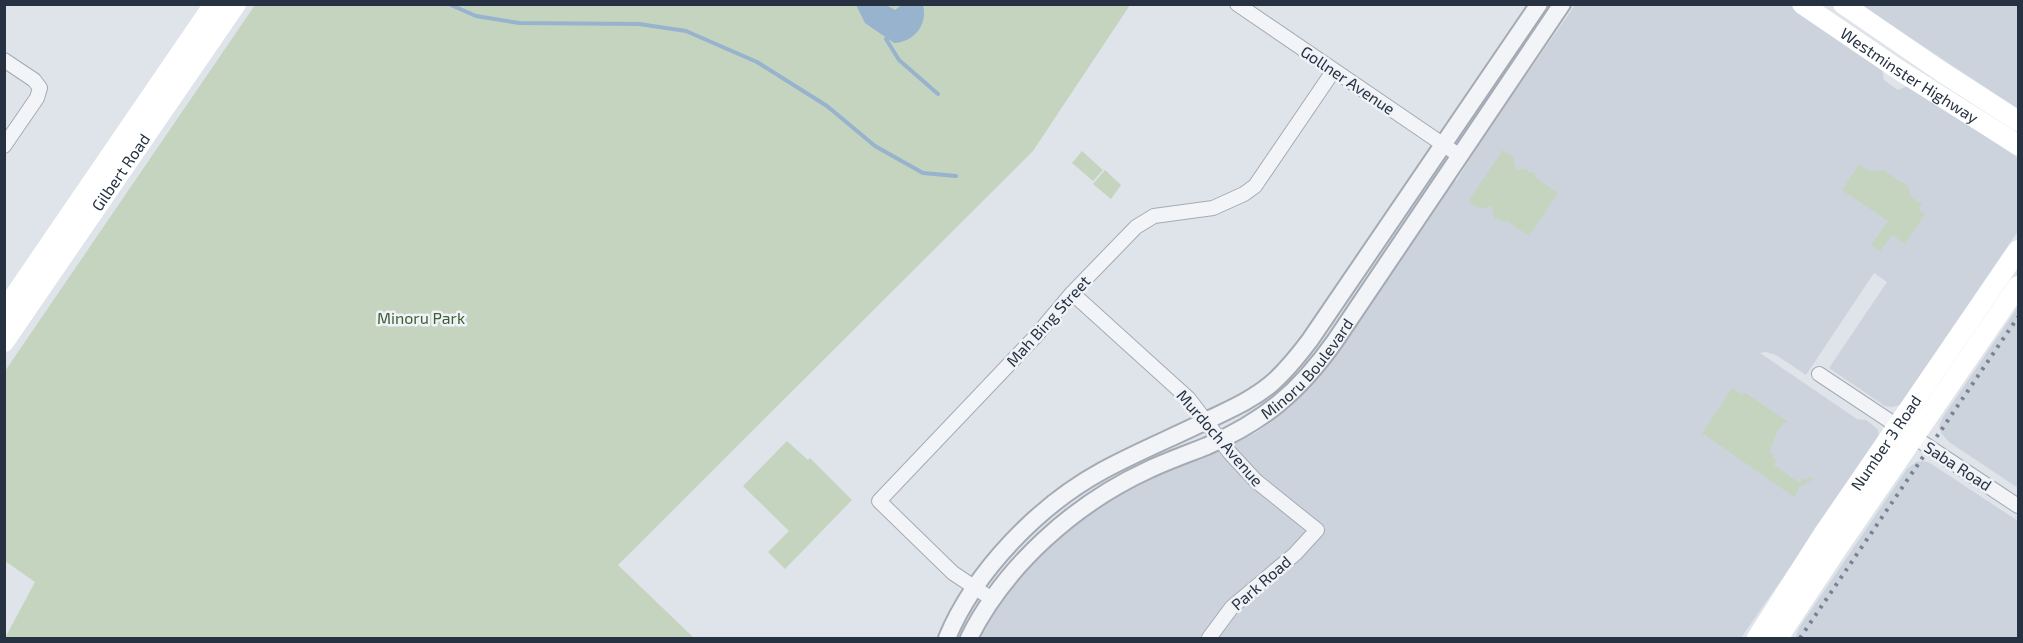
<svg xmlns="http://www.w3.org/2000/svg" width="2023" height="643" font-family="'Exo 2',sans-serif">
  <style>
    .built { fill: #cdd3dc }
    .green { fill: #c5d4bf }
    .water { fill: #97b3cd }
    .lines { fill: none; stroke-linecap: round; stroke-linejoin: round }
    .stream { stroke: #97b3cd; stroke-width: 4 }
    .minor-casing { stroke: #a4abb4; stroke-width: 16 }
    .tertiary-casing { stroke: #a4abb4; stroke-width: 20 }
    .minor { stroke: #f2f4f7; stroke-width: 14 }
    .tertiary { stroke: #f2f4f7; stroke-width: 16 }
    .secondary { stroke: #fff; stroke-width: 20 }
    .rail { stroke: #778394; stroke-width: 4; stroke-dasharray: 3 6; stroke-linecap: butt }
    .labels { text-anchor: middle; stroke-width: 5; stroke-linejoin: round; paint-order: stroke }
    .street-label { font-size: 16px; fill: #263242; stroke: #eff2f7 }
    .park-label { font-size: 16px; fill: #3d5f33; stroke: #eff2f7 }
  </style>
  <rect width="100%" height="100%" fill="#dfe4ea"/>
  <path class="built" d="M 1575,5 L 1790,5 L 1875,62 L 1882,68 L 1884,80 L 1898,90 L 1905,87 L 1913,87 L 2018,158 L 2018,231 L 1900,405 L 1892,407 L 1885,406 L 1829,368 L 1887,282 L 1874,273 L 1806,375 L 1776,355 L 1766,352 L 1760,353 L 1857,419 L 1866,420 L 1874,426 L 1878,430 L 1879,439 L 1741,638 L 978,638 L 1000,602 L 1031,564 L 1075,523 L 1132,487 L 1257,432 L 1289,406 L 1312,385 L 1339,350 L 1452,182 L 1457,180 L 1483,137 Z
    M 1861,5 L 2018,5 L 2018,109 L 1891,25 Z
    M 2018,307 L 2018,488 L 1949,442 L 1941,433 L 1939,426 L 1943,417 Z
    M 1923,461 L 1930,463 L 2018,521 L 2018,638 L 1795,638 L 1799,628 L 1907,469 L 1916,462 Z"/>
  <path class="green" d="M 255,5 L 1130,5 L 1033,151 L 618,565 L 694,638 L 5,638 L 35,582 L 5,561 L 5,371 Z
    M 1503,150 L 1513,157 L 1516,170 L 1527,168 L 1528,172 L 1535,173 L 1536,178 L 1558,193 L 1529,236 L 1507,221 L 1502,222 L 1498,218 L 1494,219 L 1492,206 L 1479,209 L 1468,201 Z
    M 1082,151 L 1103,170 L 1093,181 L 1072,163 Z
    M 1859,164 L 1871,172 L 1883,170 L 1909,187 L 1911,197 L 1922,204 L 1919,210 L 1925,214 L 1905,244 L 1892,235 L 1880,251 L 1871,245 L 1888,221 L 1842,190 Z
    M 1105,170 L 1121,185 L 1111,199 L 1093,184 Z
    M 1732,388 L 1742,395 L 1744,392 L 1787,421 C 1776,430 1774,439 1770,452 L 1775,455 L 1773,458 L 1776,460 L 1774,465 L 1800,483 L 1803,478 L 1806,480 L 1809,476 L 1813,479 L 1800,487 L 1794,497 L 1702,433 Z
    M 787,441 L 808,460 L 810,458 L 852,500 L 785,569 L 768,552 L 789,531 L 743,486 Z"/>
  <path class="water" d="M 856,5 L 886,5 L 895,10 L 902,5 L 923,5 C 928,25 914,42 894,43 L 865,23 Z"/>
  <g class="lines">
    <path class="stream" d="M 451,5 L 476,16 L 519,23 L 639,24 L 686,31 L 757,62 L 827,106 L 875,146 L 923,173 L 956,176
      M 886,39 L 899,60 L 938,94"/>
    <g class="minor-casing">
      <path id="minor" d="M 1237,4 L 1460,156
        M 4,60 L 34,80 L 40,88 L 37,98 L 4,146
        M 1072,293 L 1189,399 L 1230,453 L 1256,481 L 1317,530 L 1295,554 L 1232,607 L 1209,638
        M 1819,374 L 2018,506
        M 992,599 L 953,573 L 879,501 L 1035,337 L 1072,293 L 1136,227 L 1154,216 L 1213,208 L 1244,194 L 1255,186 L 1334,70"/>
    </g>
    <g class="tertiary-casing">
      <g id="tertiary">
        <path d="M 947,638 C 975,571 1038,506 1102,471 C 1137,452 1176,436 1212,418 C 1233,408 1253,399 1271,384 C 1286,371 1298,356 1310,340 L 1539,4"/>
        <path id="s1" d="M 969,638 C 1005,566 1074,504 1148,470 C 1167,461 1187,454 1207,446 C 1264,421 1299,392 1335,341 L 1562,4"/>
      </g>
    </g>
    <use href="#minor" class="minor"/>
    <use href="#tertiary" class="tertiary"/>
    <g class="secondary">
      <path id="s2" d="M 1802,4 L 1899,70 L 2018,145"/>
      <path d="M 1843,4 L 1942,72 L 2018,121"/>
      <path d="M 4,311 L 214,4"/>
      <path id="s3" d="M 4,342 L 236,4"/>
      <path id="s4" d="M 1757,638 L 1824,533 L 2018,250"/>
      <path d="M 1778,638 L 1839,546 L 2018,286"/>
    </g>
    <path class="rail" d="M 1800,638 L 2018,317"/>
  </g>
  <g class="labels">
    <g class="street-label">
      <text dy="6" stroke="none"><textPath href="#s2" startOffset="129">Westminster Highway</textPath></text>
      <text transform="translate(1348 80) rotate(34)" y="6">Gollner Avenue</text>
      <text dy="6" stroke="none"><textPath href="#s3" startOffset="206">Gilbert Road</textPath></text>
      <text transform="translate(1048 321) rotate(-48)" y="6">Mah Bing Street</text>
      <text dy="6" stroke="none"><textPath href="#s1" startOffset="442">Minoru Boulevard</textPath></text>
      <text transform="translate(1220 438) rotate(49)" y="6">Murdoch Avenue</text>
      <text dy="6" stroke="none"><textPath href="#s4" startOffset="234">Number 3 Road</textPath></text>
      <text transform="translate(1958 466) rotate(33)" y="6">Saba Road</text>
      <text transform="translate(1261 583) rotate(-41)" y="6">Park Road</text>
    </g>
    <g class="park-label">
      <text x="421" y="324">Minoru Park</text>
    </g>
  </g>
  <rect width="2023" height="643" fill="none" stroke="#263242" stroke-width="12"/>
</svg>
